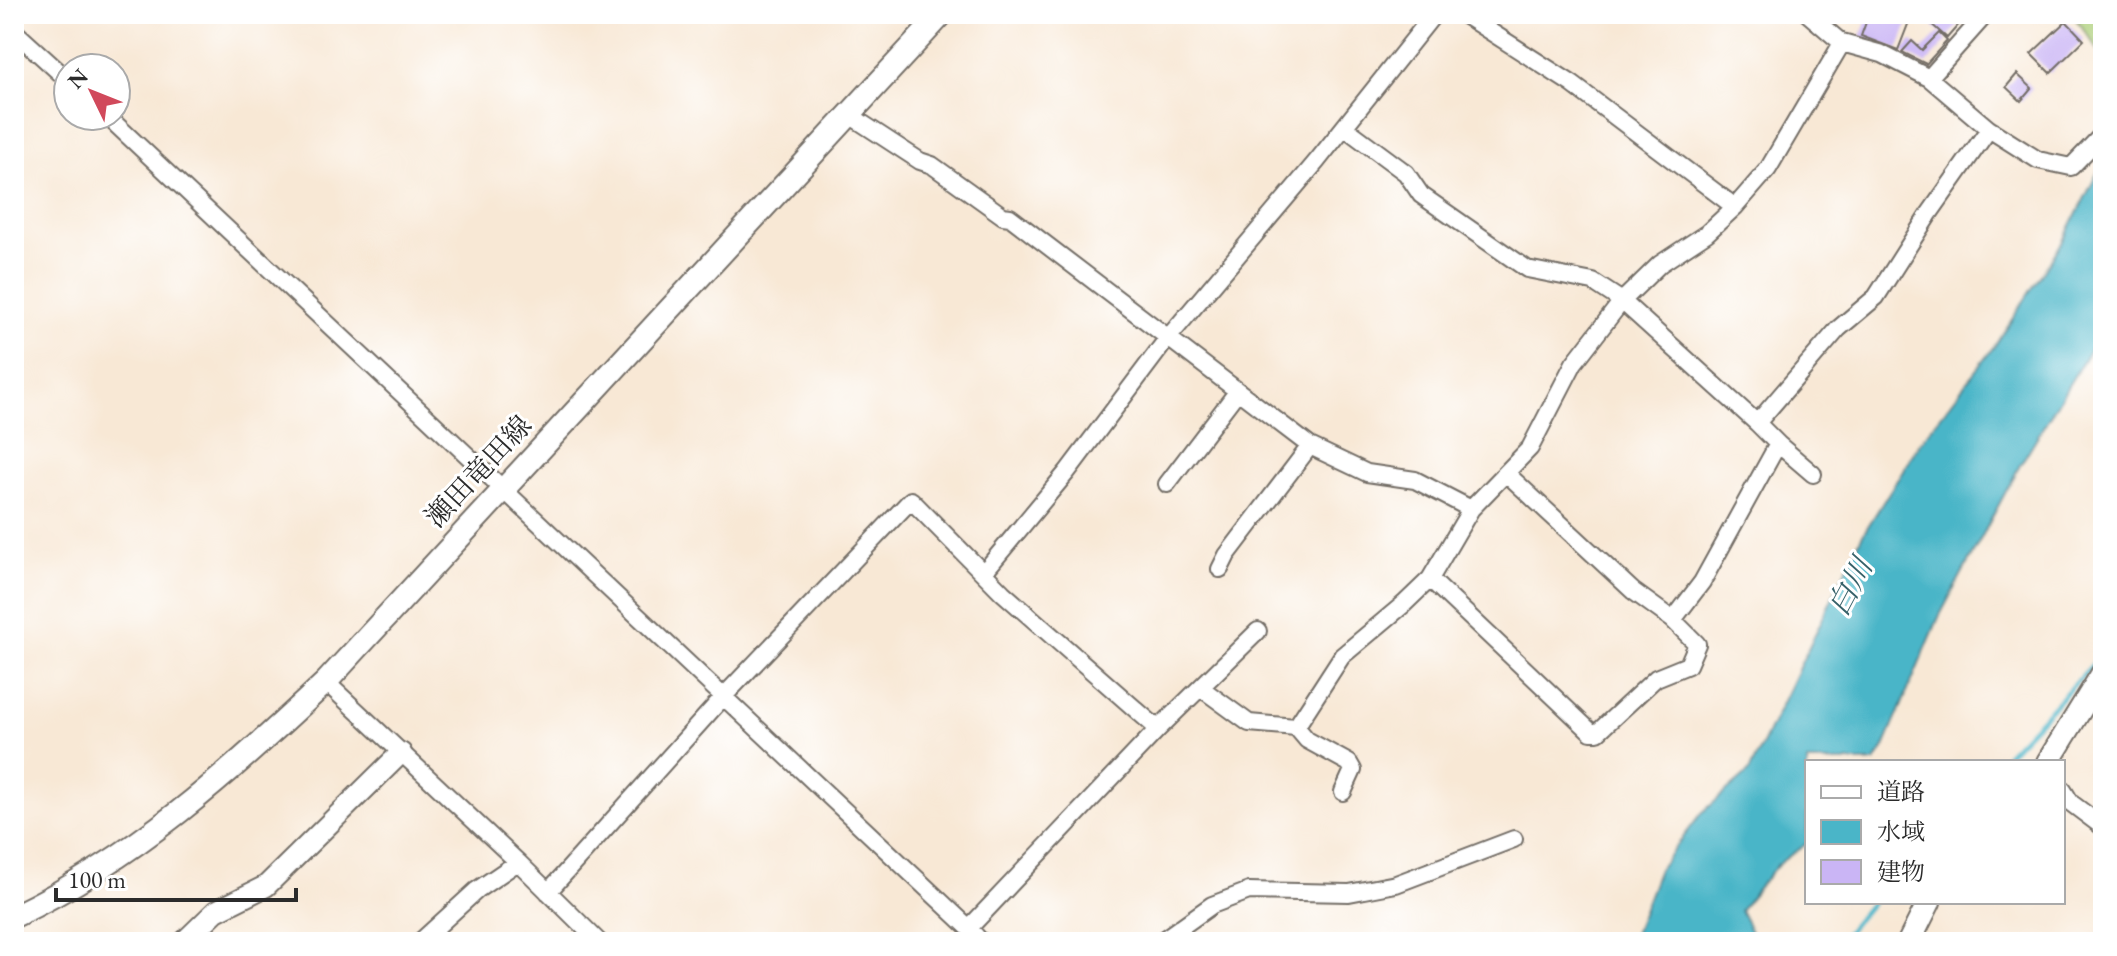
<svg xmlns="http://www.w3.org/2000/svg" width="2117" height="956" font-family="'EB Garamond','Noto Serif JP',serif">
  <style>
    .green { fill: #abce76; stroke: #6b7c50; stroke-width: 2 }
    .water { fill: #4ab5c8; stroke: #3a707a; stroke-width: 2 }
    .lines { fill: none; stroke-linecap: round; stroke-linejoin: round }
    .stream { stroke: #4ab5c8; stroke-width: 5 }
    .building { fill: #cab5f5 }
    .minor-casing { stroke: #736d66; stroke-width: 20 }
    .tertiary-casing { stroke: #736d66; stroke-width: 24 }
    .secondary-casing { stroke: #736d66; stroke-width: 26 }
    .minor { stroke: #fff; stroke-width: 16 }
    .tertiary { stroke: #fff; stroke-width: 20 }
    .secondary { stroke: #fff; stroke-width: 22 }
    .labels { text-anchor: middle; stroke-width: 6; stroke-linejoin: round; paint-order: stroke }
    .street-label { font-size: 28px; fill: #2b2b2b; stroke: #fff }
    .water-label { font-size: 30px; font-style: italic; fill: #37626a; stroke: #fff }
  </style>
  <rect width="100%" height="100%" fill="#fff"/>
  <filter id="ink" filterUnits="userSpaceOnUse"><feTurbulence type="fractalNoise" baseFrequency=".0125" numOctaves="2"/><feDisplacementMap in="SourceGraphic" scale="16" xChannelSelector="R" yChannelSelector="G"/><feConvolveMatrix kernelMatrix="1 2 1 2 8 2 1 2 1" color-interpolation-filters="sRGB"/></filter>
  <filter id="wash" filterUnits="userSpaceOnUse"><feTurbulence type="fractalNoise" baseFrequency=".006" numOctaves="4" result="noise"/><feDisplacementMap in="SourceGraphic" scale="32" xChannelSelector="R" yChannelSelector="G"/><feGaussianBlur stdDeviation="1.8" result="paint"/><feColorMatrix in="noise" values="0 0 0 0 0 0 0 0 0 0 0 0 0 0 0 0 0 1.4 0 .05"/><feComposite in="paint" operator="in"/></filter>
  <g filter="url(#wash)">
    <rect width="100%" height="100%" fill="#f8e8d5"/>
    <path class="green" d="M 2072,14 L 2103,14 L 2103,47 L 2099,51 Z"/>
    <path class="water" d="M 2103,162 L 2103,328 L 2020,465 L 1939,617 L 1884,747 L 1875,762 L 1807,762 L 1807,843 L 1777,865 L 1740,910 L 1754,938 L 1760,942 L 1631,942 L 1659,869 L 1702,813 L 1749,772 L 1862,536 L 1919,444 L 1996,344 L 2063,241 Z"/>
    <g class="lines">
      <path class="stream" d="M 2000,762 L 2103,654
        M 1839,942 L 1872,902"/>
    </g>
    <g id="blocks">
      <path class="building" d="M 1869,14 L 1912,14 L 1898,50 L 1861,36 Z
        M 1936,14 L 1968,14 L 1947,38 L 1929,22 Z
        M 2066,21 L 2084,40 L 2050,73 L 2031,54 Z
        M 1939,33 L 1947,41 L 1926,64 L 1902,52 L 1912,41 L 1922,50 Z
        M 2017,74 L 2032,88 L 2021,101 L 2006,87 Z"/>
    </g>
  </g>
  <g filter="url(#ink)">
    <use href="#blocks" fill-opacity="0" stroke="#736d66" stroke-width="2"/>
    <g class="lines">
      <g class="minor-casing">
        <path id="minor" d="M 1463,14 L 1572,84 L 1735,207
          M 1808,14 L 1842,43 L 1882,54 L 1929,78 L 1989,129 L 2038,160 L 2071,167 L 2103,134
          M 14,31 L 68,80
          M 1929,78 L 1986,14
          M 848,114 L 920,161 L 932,165 L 1003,216 L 1010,217 L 1310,446 L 1367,473 L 1415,480 L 1471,509
          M 107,116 L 969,928 L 1158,729 L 1258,631
          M 1344,127 L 1406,173 L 1421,195 L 1527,269 L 1593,282 L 1622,301 L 1757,423
          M 1778,444 L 1813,474
          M 1506,473 L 1633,591 L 1673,620 L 1702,582 L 1778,444 L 1757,423 L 1838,329 L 1876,297 L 1929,214 L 1989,129
          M 1167,484 L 1237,392
          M 1220,569 L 1227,555 L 1310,446
          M 984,572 L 1067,472 L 1167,339 L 1317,161 L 1434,14
          M 1430,579 L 1591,732 L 1598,732 L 1656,678 L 1688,665 L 1697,644 L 1673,620
          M 326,682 L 518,862 L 599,942
          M 1201,688 L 1249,723 L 1296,727 L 1342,656 L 1404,604 L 1430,579 L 1471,509 L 1530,448 L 1574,363 L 1622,301 L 1660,264 L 1707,233 L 1735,207 L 1768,169 L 1842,43
          M 1296,727 L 1307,740 L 1349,763 L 1353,770 L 1343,792
          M 2063,790 L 2071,803 L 2103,827
          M 548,892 L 724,696 L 911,500 L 1003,593 L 1158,729
          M 969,928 L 981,942
          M 420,942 L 477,890 L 518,862
          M 1160,942 L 1212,905 L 1249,891 L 1349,893 L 1396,884 L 1514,839"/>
      </g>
      <g class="tertiary-casing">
        <path id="tertiary" d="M 184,942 L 216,911 L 266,886 L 401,753"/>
      </g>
      <g class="secondary-casing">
        <path id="secondary" d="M 2048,762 L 2103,673
          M 14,916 C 137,857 227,775 326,682 L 942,14
          M 1909,942 L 1929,902"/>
      </g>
      <use href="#minor" class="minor"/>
      <use href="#tertiary" class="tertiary"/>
      <use href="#secondary" class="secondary"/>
    </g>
  </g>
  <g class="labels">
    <g class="street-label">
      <text transform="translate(478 471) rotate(-47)" y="10">瀬田竜田線</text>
    </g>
    <g class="water-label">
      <text transform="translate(1850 587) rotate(-62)" y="10">白川</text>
    </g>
  </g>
  <rect width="2117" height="956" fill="none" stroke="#fff" stroke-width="48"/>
  <rect x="1805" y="760" width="260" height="144" fill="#ffffff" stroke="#aaaaaa" stroke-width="2"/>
  <rect x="1821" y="786" width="40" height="12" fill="#ffffff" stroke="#aaaaaa" stroke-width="2"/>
  <text x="1877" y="800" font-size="24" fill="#2b2b2b">道路</text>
  <rect x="1821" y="820" width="40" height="24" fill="#4ab5c8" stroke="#aaaaaa" stroke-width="2"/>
  <text x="1877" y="840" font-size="24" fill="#2b2b2b">水域</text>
  <rect x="1821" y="860" width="40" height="24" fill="#cab5f5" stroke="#aaaaaa" stroke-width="2"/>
  <text x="1877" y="880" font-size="24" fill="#2b2b2b">建物</text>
  <g transform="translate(92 92) rotate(313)"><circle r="38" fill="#ffffff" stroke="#aaaaaa" stroke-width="2"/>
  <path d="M0-6L14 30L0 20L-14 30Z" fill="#d1495b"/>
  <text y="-12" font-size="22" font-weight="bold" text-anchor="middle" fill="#2b2b2b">N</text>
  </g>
  <path d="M56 888v12h240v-12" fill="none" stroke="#2b2b2b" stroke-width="4"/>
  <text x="68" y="888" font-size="24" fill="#2b2b2b" stroke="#ffffff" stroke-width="6" paint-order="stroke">100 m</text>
</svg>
